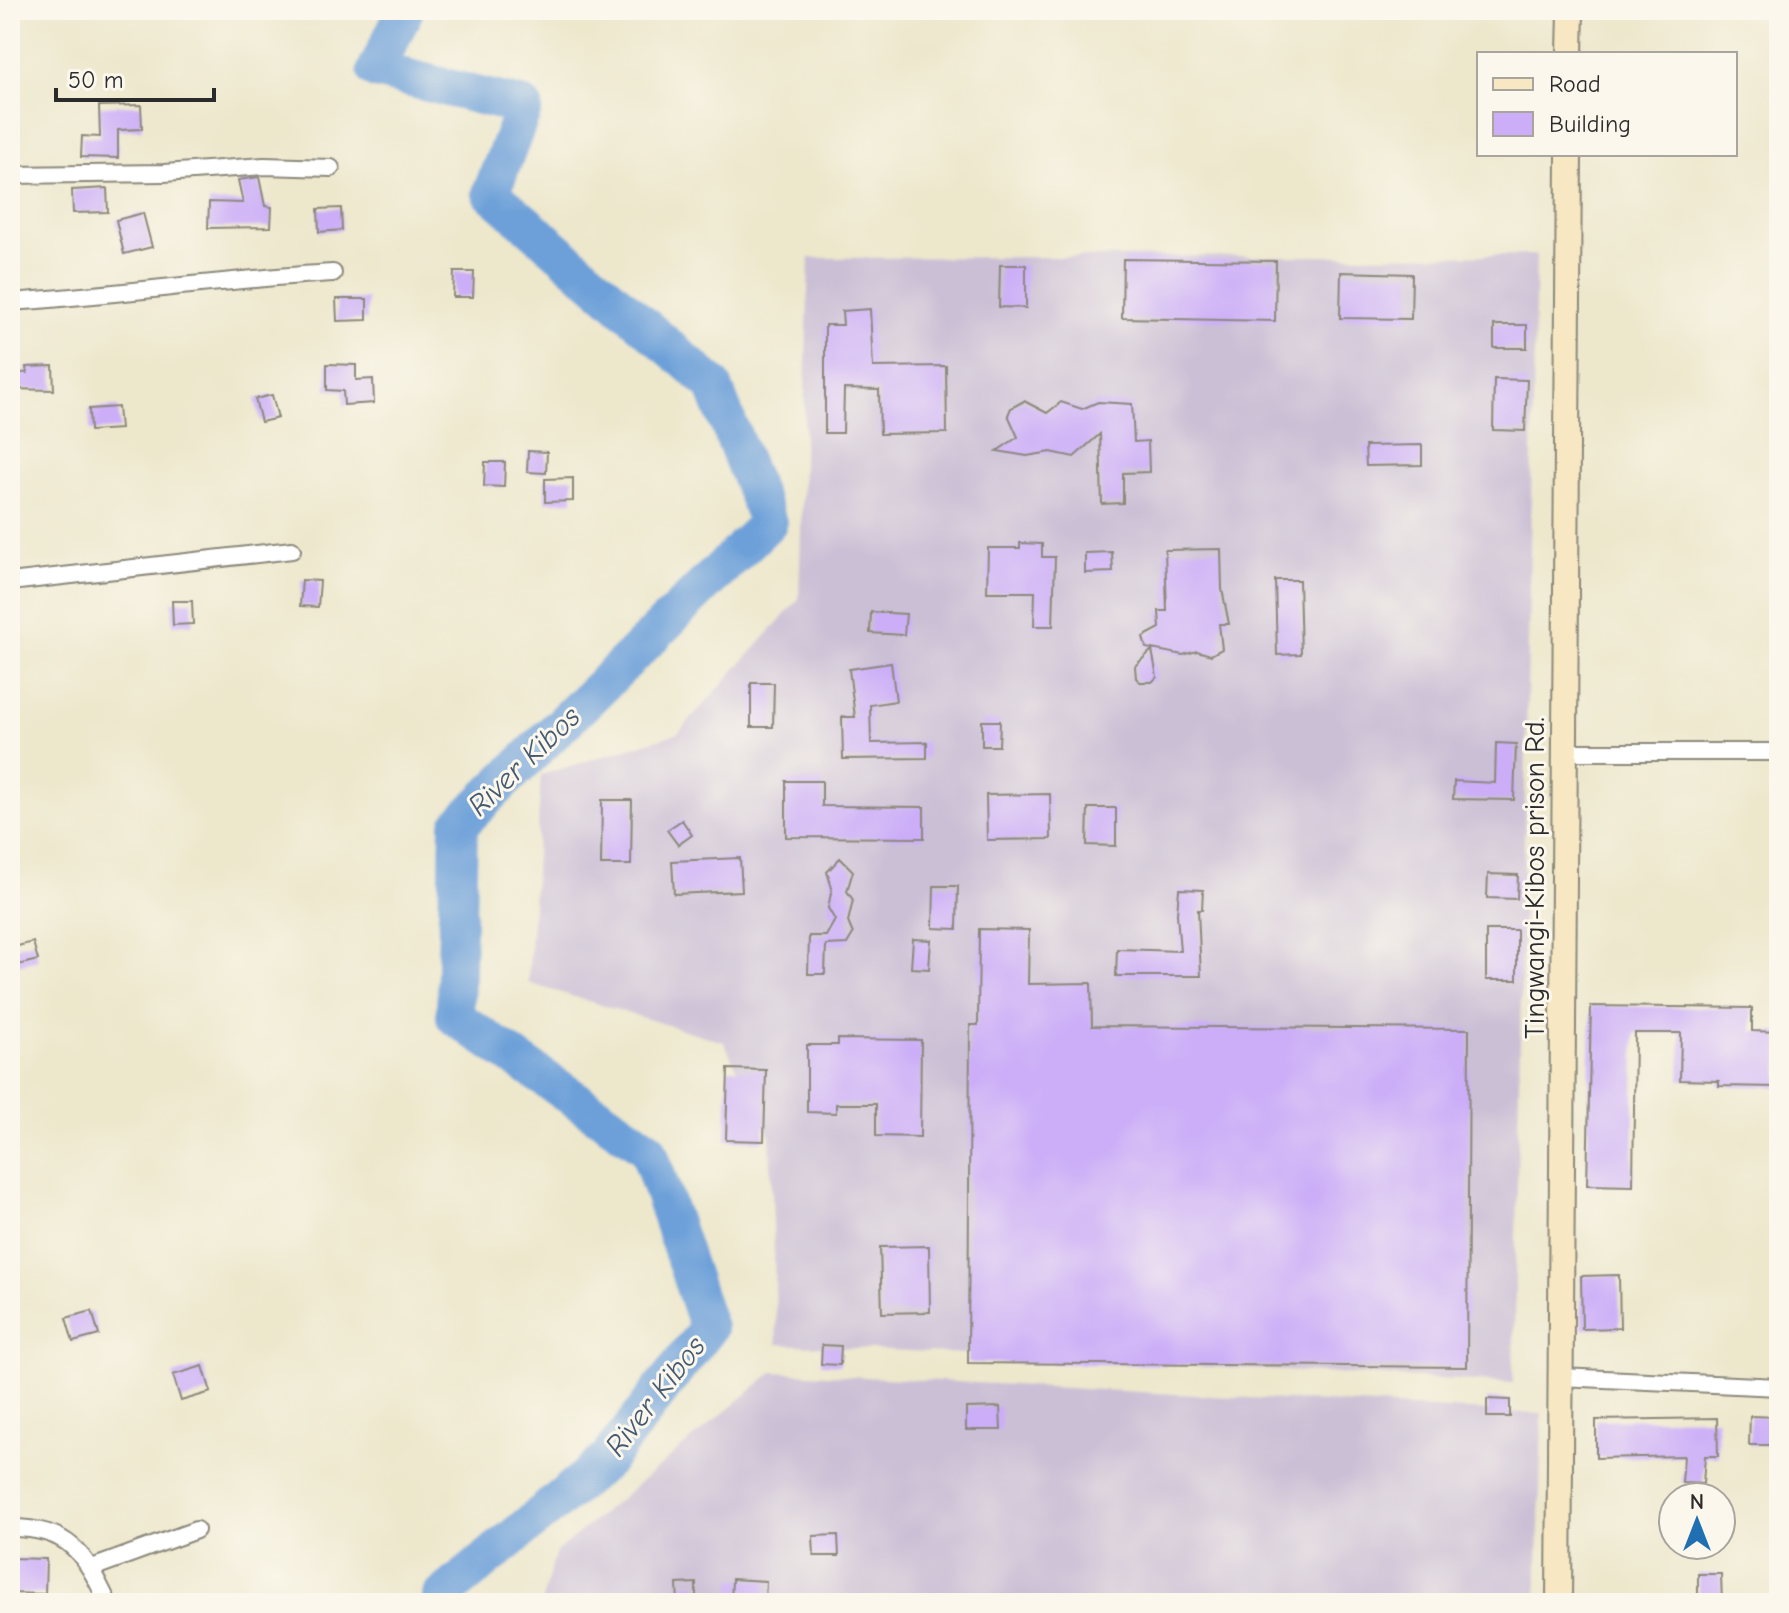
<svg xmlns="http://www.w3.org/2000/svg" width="1789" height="1613" font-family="'Comic Neue',sans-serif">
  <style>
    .industrial { fill: #cbbfd5 }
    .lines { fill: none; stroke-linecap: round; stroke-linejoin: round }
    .river { stroke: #6da0d9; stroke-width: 38 }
    .building { fill: #cbadf8 }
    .street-casing { stroke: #8c897c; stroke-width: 20 }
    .secondary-casing { stroke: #8c897c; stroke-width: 28 }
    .street { stroke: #fff; stroke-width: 16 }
    .secondary { stroke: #f7e8c3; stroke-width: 24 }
    .labels { text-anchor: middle; stroke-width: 6; stroke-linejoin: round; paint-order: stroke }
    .street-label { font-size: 28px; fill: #2b2b2b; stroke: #fbf7ec }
    .water-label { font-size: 30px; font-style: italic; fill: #455a71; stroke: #fbf7ec }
  </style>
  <rect width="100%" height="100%" fill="#fbf7ec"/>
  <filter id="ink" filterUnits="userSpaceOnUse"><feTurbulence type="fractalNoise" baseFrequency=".0125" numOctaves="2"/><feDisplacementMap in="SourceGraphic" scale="16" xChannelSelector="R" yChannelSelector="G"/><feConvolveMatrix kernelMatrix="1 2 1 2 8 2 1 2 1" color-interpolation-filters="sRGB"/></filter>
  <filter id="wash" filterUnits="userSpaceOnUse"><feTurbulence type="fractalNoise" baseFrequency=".006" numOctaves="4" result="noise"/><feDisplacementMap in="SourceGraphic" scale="32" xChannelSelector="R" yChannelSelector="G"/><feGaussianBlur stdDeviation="1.8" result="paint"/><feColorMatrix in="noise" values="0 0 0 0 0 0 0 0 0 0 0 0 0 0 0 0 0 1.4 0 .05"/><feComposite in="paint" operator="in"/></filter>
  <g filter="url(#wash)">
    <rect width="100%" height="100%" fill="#ede7cc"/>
    <path class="industrial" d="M 1536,255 L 1513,1383 L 777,1344 L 770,1136 L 724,1042 L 528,983 L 541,775 L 678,733 L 799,599 L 809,258 Z
      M 773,1372 L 1542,1414 L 1537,1603 L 541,1603 L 556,1552 Z"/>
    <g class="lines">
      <path class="river" d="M 405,10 L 376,70 L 524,107 L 491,193 L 713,385 L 768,523 L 459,825 L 455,1017 L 648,1149 L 708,1328 L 607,1460 L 441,1597 L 442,1603"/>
    </g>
    <g id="blocks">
      <path class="building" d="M 141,105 L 142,129 L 118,130 L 118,158 L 81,157 L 82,136 L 100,137 L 99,106 Z
        M 259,177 L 265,206 L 272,207 L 271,227 L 208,228 L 209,202 L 243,203 L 238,180 Z
        M 107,188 L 108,212 L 73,213 L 72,190 Z
        M 341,208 L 342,230 L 319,232 L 318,209 Z
        M 143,213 L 152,247 L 124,254 L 116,220 Z
        M 1123,259 L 1276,261 L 1275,321 L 1122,318 Z
        M 1000,265 L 1026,265 L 1026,308 L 999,307 Z
        M 454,272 L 474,272 L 473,297 L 453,297 Z
        M 1341,272 L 1412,274 L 1411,319 L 1340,318 Z
        M 336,299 L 367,299 L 367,320 L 337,321 Z
        M 870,309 L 873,367 L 946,366 L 947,433 L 880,434 L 879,390 L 844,389 L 843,433 L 825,433 L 825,325 L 843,325 L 842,311 Z
        M 1494,325 L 1527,325 L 1527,348 L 1494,348 Z
        M 327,364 L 356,365 L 356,380 L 373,379 L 374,403 L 344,405 L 343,391 L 327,390 Z
        M 53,366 L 54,390 L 10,389 L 10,372 L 27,373 L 26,367 Z
        M 1494,379 L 1527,380 L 1525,431 L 1493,430 Z
        M 272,395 L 278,418 L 261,422 L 255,399 Z
        M 1024,401 L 1047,413 L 1061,402 L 1082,409 L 1098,402 L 1132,404 L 1134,442 L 1148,441 L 1149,472 L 1123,473 L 1123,503 L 1102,504 L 1100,434 L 1074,457 L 1051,452 L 1027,456 L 997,451 L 1018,437 L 1008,415 L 1011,408 Z
        M 118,407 L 120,429 L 90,431 L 89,409 Z
        M 1422,445 L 1422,465 L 1366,466 L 1365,446 Z
        M 528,451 L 547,452 L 546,473 L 527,472 Z
        M 485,462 L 505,462 L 504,487 L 484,486 Z
        M 573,478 L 573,501 L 545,502 L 545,479 Z
        M 1020,543 L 1042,544 L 1042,557 L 1055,557 L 1053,626 L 1034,626 L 1035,592 L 987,592 L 988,548 L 1020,548 Z
        M 1221,549 L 1222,589 L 1229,624 L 1219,624 L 1222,649 L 1211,655 L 1197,651 L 1183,655 L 1146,648 L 1143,637 L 1160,628 L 1159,611 L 1167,611 L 1165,550 Z
        M 1112,552 L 1113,572 L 1085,573 L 1085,553 Z
        M 302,580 L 320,581 L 318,607 L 300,606 Z
        M 1275,580 L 1299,580 L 1301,654 L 1277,655 Z
        M 172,601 L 192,601 L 193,624 L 173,625 Z
        M 871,612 L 906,614 L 904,635 L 870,633 Z
        M 1152,650 L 1157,677 L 1152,682 L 1140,682 L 1136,678 L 1135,666 Z
        M 891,663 L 896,701 L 870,705 L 871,743 L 927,742 L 927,758 L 843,759 L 842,717 L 855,717 L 849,669 Z
        M 751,683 L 774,683 L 773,727 L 751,727 Z
        M 982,721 L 1000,721 L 999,746 L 982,746 Z
        M 1496,743 L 1516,744 L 1514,800 L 1453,799 L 1454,781 L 1495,783 Z
        M 786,781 L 822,781 L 822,806 L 924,807 L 924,838 L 786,837 Z
        M 1050,794 L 1051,839 L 987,840 L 986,795 Z
        M 602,800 L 632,800 L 631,865 L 601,865 Z
        M 1088,808 L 1116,808 L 1116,846 L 1087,845 Z
        M 682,820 L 692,835 L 678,845 L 667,830 Z
        M 740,858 L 742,891 L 674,894 L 672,861 Z
        M 840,858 L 853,871 L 847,891 L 853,900 L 848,922 L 853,934 L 847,944 L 826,945 L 825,974 L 808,974 L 809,936 L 826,936 L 835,920 L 828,908 L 832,888 L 827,872 Z
        M 1488,874 L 1518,875 L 1517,899 L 1487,898 Z
        M 934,886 L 958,886 L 957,929 L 933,928 Z
        M 1179,889 L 1203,890 L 1202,910 L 1198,910 L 1201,976 L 1116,976 L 1117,949 L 1180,951 L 1177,914 Z
        M 979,929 L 1029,930 L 1028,984 L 1091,983 L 1092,1026 L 1469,1029 L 1467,1367 L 968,1363 L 970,1025 L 978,1025 Z
        M 1486,930 L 1517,930 L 1517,980 L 1486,980 Z
        M 913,939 L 931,940 L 929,969 L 911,968 Z
        M 33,942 L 38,960 L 10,967 L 10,948 Z
        M 1591,1006 L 1752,1008 L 1752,1031 L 1779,1032 L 1779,1087 L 1719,1086 L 1719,1081 L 1680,1080 L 1681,1033 L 1635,1033 L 1633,1186 L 1587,1185 Z
        M 838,1039 L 921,1040 L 920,1137 L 876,1136 L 876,1104 L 836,1104 L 836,1113 L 807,1112 L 807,1045 L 838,1045 Z
        M 728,1069 L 766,1070 L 764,1141 L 726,1140 Z
        M 929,1246 L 930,1312 L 882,1313 L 880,1247 Z
        M 1619,1275 L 1620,1328 L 1582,1329 L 1581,1276 Z
        M 92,1311 L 99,1335 L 73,1342 L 66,1318 Z
        M 822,1345 L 841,1346 L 840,1365 L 821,1364 Z
        M 203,1366 L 211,1392 L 181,1401 L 173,1375 Z
        M 1487,1399 L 1510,1400 L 1510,1417 L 1487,1417 Z
        M 1000,1407 L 1001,1430 L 966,1430 L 966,1408 Z
        M 1750,1416 L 1779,1417 L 1779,1445 L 1749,1445 Z
        M 1717,1418 L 1718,1456 L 1705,1456 L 1703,1484 L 1682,1483 L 1684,1456 L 1596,1458 L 1596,1420 Z
        M 838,1535 L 839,1556 L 814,1556 L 813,1536 Z
        M 10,1558 L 46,1559 L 45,1594 L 10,1593 Z
        M 1698,1574 L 1721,1574 L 1722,1603 L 1698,1603 Z
        M 732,1579 L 766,1581 L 765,1603 L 731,1603 Z
        M 696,1583 L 696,1603 L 678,1603 L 677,1584 Z"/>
    </g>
  </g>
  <g filter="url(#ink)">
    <use href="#blocks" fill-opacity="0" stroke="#8c897c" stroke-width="2"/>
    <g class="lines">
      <g class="street-casing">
        <path id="street" d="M 10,175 L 164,173 L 264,166 L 331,168
          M 10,302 C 118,295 225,279 333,273
          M 10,582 L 292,550
          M 1565,752 L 1779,752
          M 1560,1377 L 1779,1387
          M 10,1528 C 70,1528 84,1553 108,1603
          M 92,1568 L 196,1530"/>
      </g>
      <g class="secondary-casing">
        <path id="secondary" d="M 1570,54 L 1571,10
          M 1559,1603 L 1569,154"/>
      </g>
      <use href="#street" class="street"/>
      <use href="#secondary" class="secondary"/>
    </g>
  </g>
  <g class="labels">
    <g class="street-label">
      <text transform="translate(1534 878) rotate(-90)" y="10">Tingwangi-Kibos prison Rd.</text>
    </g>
    <g class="water-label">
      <text transform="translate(524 761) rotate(-44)" y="10">River Kibos</text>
      <text transform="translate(655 1396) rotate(-52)" y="10">River Kibos</text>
    </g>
  </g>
  <rect width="1789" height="1613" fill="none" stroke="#fbf7ec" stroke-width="40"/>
  <rect x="1477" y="52" width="260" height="104" fill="#fbf7ec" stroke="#a8a59f" stroke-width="2"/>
  <rect x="1493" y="78" width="40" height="12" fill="#f7e8c3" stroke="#a8a59f" stroke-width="2"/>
  <text x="1549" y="92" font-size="24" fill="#2b2b2b">Road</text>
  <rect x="1493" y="112" width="40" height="24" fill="#cbadf8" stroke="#a8a59f" stroke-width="2"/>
  <text x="1549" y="132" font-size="24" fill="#2b2b2b">Building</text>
  <g transform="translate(1697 1521)"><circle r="38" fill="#fbf7ec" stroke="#a8a59f" stroke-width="2"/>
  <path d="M0-6L14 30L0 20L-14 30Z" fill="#1f6fb2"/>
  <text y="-12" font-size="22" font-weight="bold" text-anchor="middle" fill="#2b2b2b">N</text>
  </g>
  <path d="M56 88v12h158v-12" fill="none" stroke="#2b2b2b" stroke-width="4"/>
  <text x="68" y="88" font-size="24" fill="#2b2b2b" stroke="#fbf7ec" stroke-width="6" paint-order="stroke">50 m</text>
</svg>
